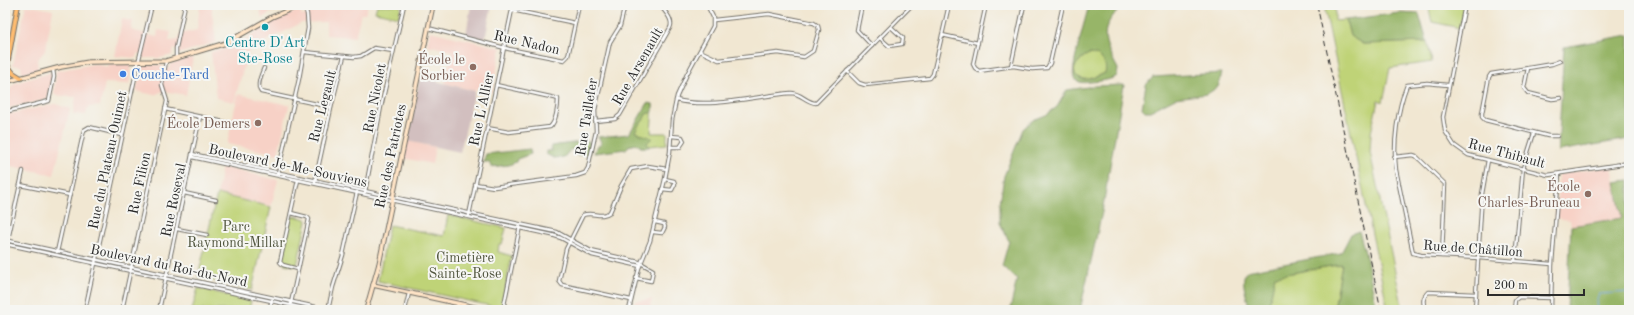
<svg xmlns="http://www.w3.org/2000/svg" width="1634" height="315" font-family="'Old Standard TT',serif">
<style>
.built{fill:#f7d1c6}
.industrial{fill:#d2bfbf}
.green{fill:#bfd377;stroke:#757f51}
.forest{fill:#97b568;stroke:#61704a;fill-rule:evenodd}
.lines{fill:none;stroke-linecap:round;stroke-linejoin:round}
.stream{stroke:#72a6df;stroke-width:1}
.street-casing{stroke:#706d65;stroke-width:4.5}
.secondary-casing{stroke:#706d65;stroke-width:5.5}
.primary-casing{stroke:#706d65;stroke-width:6}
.street{stroke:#fff;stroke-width:2.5}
.secondary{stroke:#ffe4c6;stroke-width:3.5}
.primary{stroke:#febc70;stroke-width:4}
.rail{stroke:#2b2b2b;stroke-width:1;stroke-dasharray:6 3;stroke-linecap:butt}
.culture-dot{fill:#0f9aa8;stroke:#f6f6f2;stroke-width:1.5}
.education-dot{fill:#8d6e63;stroke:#f6f6f2;stroke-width:1.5}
.shop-dot{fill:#3f7fe0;stroke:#f6f6f2;stroke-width:1.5}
.labels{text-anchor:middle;stroke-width:4;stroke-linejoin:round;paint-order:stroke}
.culture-label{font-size:14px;fill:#0d838f;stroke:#f6f6f2}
.street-label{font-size:14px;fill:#2b2b2b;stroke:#f6f6f2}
.education-label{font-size:14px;fill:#785e54;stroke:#f6f6f2;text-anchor:end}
.shop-label{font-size:14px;fill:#366cbe;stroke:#f6f6f2;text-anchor:start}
.park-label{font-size:14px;fill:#50553e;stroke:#f6f6f2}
</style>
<rect width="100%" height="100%" fill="#f6f6f2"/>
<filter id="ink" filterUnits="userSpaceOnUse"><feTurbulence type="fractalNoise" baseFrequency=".025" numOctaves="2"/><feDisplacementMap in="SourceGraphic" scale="8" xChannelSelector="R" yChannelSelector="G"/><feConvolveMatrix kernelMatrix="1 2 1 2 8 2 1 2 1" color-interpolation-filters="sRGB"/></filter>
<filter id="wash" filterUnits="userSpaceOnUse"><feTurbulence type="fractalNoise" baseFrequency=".012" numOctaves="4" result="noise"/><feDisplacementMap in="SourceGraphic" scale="16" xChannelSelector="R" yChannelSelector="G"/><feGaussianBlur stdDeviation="0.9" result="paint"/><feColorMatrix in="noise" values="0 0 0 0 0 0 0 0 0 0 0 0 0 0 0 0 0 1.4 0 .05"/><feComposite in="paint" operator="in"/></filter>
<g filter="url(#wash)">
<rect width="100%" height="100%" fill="#f1e7d2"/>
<!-- built -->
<g class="built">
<path d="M26 5 53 10 45 51 37 60 38 69 22 74 21 66 13 65Z"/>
<path d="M200 5H212V13L216 42 178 54 177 49H174L172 55 160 58H143V55L137 53 136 58 115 56 122 19 133 21 131 30 157 37 158 30 171 32 169 41 179 40 180 34 197 30Z"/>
<path d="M259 5H293L270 13 262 18Z"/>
<path d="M309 5H368L365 14H361L355 37 326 35V22L301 23 249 50V49L234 102 216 98 211 52 233 47 247 39 249 47 248 38 260 28 269 22 297 11 300 10 302 16 310 13 307 6Z"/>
<path d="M430 31 501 48 492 92 476 88 475 91 445 83 452 51 427 45Z"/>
<path d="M193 57 186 95 163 91 154 95 136 91 142 65H161L162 67 169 68 170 64Z"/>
<path d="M94 64 108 67 109 64H132L129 84 105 83 100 106 88 107 86 115 73 114 76 97 54 95 56 71Z"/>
<path d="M53 72V78L48 99 5 109 9 89 15 83Z"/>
<path d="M238 94 289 105 278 154 227 144Z"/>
<path d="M55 104 70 109 54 175 6 165 5 167V115Z"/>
<path d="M407 141 435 147 432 164 403 158Z"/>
<path d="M1612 166 1622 218 1571 226 1570 220 1555 218 1559 174Z"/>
<path d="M222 167 278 180 271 206 217 194Z"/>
<path d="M652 299 650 310H633L635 301Z"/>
</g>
<!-- industrial -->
<g class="industrial">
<path d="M471 5H492L485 39 466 35Z"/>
<path d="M420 77 475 91 460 152 407 141Z"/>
</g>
<!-- green -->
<g class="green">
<path d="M377 5H401L399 17 375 12Z"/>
<path d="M1324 5H1335V21L1346 20 1350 36 1363 44 1427 42 1432 62 1390 68 1383 102 1378 100 1371 133 1370 152 1403 310H1388Z"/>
<path d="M1428 5H1465L1460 28 1432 22Z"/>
<path d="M1089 54C1100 54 1108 62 1105 73 1098 76 1087 82 1080 78 1066 72 1081 57 1089 54Z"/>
<path d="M648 103 653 104 651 133H667V144L641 147 631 138Z"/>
<path d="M217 194 271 207 252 290 198 277Z"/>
<path d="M448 215 506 228 502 244H499L498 252 512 256 502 305 500 308 378 281 389 225 444 236Z"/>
<path d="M294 216 306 219 307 221 297 265 294 266 284 264 282 261 292 217Z"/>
<path d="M1342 264 1334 310H1268L1274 276Z"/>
<path d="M198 288 251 301 249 310H192Z"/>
</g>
<!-- forest -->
<g class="forest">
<path d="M1089 5H1124C1097 28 1103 41 1118 69L1117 76C1108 81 1100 81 1090 82 1085 83 1076 83 1074 77 1070 70 1086 17 1089 5ZM1089 54C1100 54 1108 62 1105 73 1098 76 1087 82 1080 78 1066 72 1081 57 1089 54Z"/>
<path d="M1399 13 1419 14 1427 42 1363 44 1350 36 1346 20Z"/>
<path d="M1629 35V139L1558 151 1564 47Z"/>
<path d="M1222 73 1218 87 1207 94 1175 98 1150 111H1145L1142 108 1146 85 1153 77Z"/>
<path d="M1124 85 1102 212 1080 310H1072L1073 307H1070L1066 310H1010L1017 279 1002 266 1009 241 1000 223V203L1004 176 1023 129 1033 120 1046 115 1057 107 1067 90 1095 86Z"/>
<path d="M648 103 653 104V112L646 114 643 121 640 123 635 132 652 138 647 143 649 147H641L637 144 628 146 627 149 594 153 596 148 602 143 598 137 629 134Z"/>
<path d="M587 141 591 143 589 154 577 155 576 152 571 149 564 157 554 158 546 154V151H551V146Z"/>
<path d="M530 149 531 154 517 159 516 162 509 165 491 167 489 162H483L486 154Z"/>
<path d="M1629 180V310H1567L1571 226 1622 218 1615 182Z"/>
<path d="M1359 231 1366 256 1377 310H1334L1342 264 1275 276 1268 310H1250C1248 299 1239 280 1247 271L1341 253 1351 234Z"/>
</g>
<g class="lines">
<!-- stream -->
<path class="stream" d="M1598 310 1597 300 1599 294 1629 292"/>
</g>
</g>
<g filter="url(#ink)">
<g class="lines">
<defs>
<g id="street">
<path d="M862 5 857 30 872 46"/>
<path d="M986 5 973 64 975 68 979 71 1013 66 1032 69 1047 68 1050 63 1063 5"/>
<path d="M1465 5 1443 117 1445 131 1454 145 1468 155 1548 175 1629 163"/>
<path d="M512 10 575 23"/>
<path d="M428 28 509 49 564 60 568 56 579 5"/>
<path d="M942 35 978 43"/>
<path d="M880 38 889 46 902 44 903 38 891 27"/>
<path d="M700 51 719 60 778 53 804 57 813 51 819 30 818 26 814 23 769 14 714 20"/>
<path d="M304 52 354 57 361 56 374 48 393 51"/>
<path d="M176 58V48L185 5"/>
<path d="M1011 66 1024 5"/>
<path d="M264 68C261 75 256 86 261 92L331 107"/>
<path d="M1528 68 1524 88 1528 93 1552 99 1561 98"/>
<path d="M847 71 859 83 865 85 930 78 933 74 949 5"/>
<path d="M1448 85 1427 83 1407 85C1397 110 1393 144 1396 170L1413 253 1421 255 1479 258 1552 264"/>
<path d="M676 100C710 109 756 96 791 93 801 93 807 103 816 103L912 5"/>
<path d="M165 109 233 124"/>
<path d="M5 112 49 101 54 77 53 69"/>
<path d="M595 121 615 119 620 115 670 28C674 20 665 12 660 5"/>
<path d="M487 128 509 132 550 127C556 122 558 107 558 99L555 98 496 85"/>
<path d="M1557 136H1548L1485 120 1482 117V113L1489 77 1491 74 1552 64 1560 61"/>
<path d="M670 147H680L684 141 682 137 671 136"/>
<path d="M192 154 557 232 591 251 639 262 653 270 651 281 636 278"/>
<path d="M192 157 552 235 561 238 592 255 640 266"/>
<path d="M1394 157 1413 155 1416 156 1445 184 1442 256"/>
<path d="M278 173 299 79 308 28 307 14 305 8 301 5"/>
<path d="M298 180 280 262 283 265 298 269"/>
<path d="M315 182 332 104 344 56"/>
<path d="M475 184 494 187 576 176 585 173 588 168 596 131 595 110 610 42 620 26 625 5"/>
<path d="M20 185 70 195"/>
<path d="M662 189 672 190 675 184 674 181 665 179"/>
<path d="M365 192 381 107 404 5"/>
<path d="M184 193 216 200"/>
<path d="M291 213 307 217 309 219 291 303"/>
<path d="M469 215 513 5"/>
<path d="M177 229 207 235"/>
<path d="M653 232 662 233 665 227 664 224 655 222"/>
<path d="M5 240 330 310"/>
<path d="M5 244 313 310"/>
<path d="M7 244 23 171"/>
<path d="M57 252 84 130 89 127 122 135"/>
<path d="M1515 261 1523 168 1534 133"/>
<path d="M631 300 562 285 559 281 566 249 583 215C592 211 601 219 610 212L621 186 631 169 648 166 667 169"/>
<path d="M85 310 139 59 152 5"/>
<path d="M122 310 167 101 162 85 166 61"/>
<path d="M159 310 200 117"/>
<path d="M269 310 272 300"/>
<path d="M328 310 333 287 343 255 357 192"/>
<path d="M405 310 409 293"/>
<path d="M457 310 458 304"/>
<path d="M503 310 520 226"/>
<path d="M629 310 639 268 650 241 665 179 670 152 672 120 677 96 687 74 713 26V17L707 5"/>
<path d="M1425 310C1423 302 1422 298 1428 292L1476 294"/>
<path d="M1475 310 1482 194 1488 160"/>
<path d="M1514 310 1515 300 1519 297 1551 298"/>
<path d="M1551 310 1552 264 1559 174"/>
</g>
<g id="secondary">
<path d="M5 82 61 67 89 62 166 61 226 43 272 17 301 5"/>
<path d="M373 285 488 310"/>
<path d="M366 310 379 264 433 5"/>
</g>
<g id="primary">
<path d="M7 65 13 73 21 78"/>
<path d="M5 76 18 5"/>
</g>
</defs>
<!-- street casing -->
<use href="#street" class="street-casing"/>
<!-- secondary casing -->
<use href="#secondary" class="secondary-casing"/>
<!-- primary casing -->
<use href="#primary" class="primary-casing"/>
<!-- street -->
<use href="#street" class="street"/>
<!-- secondary -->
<use href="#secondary" class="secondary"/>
<!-- primary -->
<use href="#primary" class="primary"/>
<!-- rail -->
<path class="rail" d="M1317 5 1381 310"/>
</g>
</g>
<!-- markers -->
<circle class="culture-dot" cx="265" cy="27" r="4"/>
<g class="education-dot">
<circle cx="473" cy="67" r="4"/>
<circle cx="258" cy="123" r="4"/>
<circle cx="1588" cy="194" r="4"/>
</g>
<circle class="shop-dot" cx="123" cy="74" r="4"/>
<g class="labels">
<!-- culture labels -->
<g class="culture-label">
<text x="265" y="47">Centre D'Art<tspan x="265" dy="16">Ste-Rose</tspan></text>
</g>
<!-- street labels -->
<g class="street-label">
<text transform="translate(527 42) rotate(13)" y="5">Rue Nadon</text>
<text transform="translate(637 66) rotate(-60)" y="5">Rue Arsenault</text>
<text transform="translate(374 98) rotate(-79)" y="5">Rue Nicolet</text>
<text transform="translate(322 106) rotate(-76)" y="5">Rue Legault</text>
<text transform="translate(481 109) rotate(-78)" y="5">Rue L'Allier</text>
<text transform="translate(586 117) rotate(-81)" y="5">Rue Taillefer</text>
<text transform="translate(1507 153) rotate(15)" y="5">Rue Thibault</text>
<text transform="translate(390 156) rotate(-78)" y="5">Rue des Patriotes</text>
<text transform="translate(107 160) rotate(-78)" y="5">Rue du Plateau-Ouimet</text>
<text transform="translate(288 165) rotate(12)" y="5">Boulevard Je-Me-Souviens</text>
<text transform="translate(139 183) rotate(-78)" y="5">Rue Filion</text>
<text transform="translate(173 200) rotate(-78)" y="5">Rue Roseval</text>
<text transform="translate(1473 248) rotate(4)" y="5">Rue de Châtillon</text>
<text transform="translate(169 265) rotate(12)" y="5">Boulevard du Roi-du-Nord</text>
</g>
<!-- education labels -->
<g class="education-label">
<text x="465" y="64">École le<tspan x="465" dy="16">Sorbier</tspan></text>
<text x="250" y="128">École Demers</text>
<text x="1580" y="191">École<tspan x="1580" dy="16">Charles-Bruneau</tspan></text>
</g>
<!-- shop labels -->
<g class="shop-label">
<text x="131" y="79">Couche-Tard</text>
</g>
<!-- park labels -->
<g class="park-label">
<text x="236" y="231">Parc<tspan x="236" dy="16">Raymond-Millar</tspan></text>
<text x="465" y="262">Cimetière<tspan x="465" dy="16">Sainte-Rose</tspan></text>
</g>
</g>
<!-- margin -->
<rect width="1634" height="315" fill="none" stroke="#f6f6f2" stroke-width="20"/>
<!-- scale -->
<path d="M1488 289v6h96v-6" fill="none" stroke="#2b2b2b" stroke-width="2"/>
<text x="1494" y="289" font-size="12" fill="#2b2b2b" stroke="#f6f6f2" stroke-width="3" paint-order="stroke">200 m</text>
</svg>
